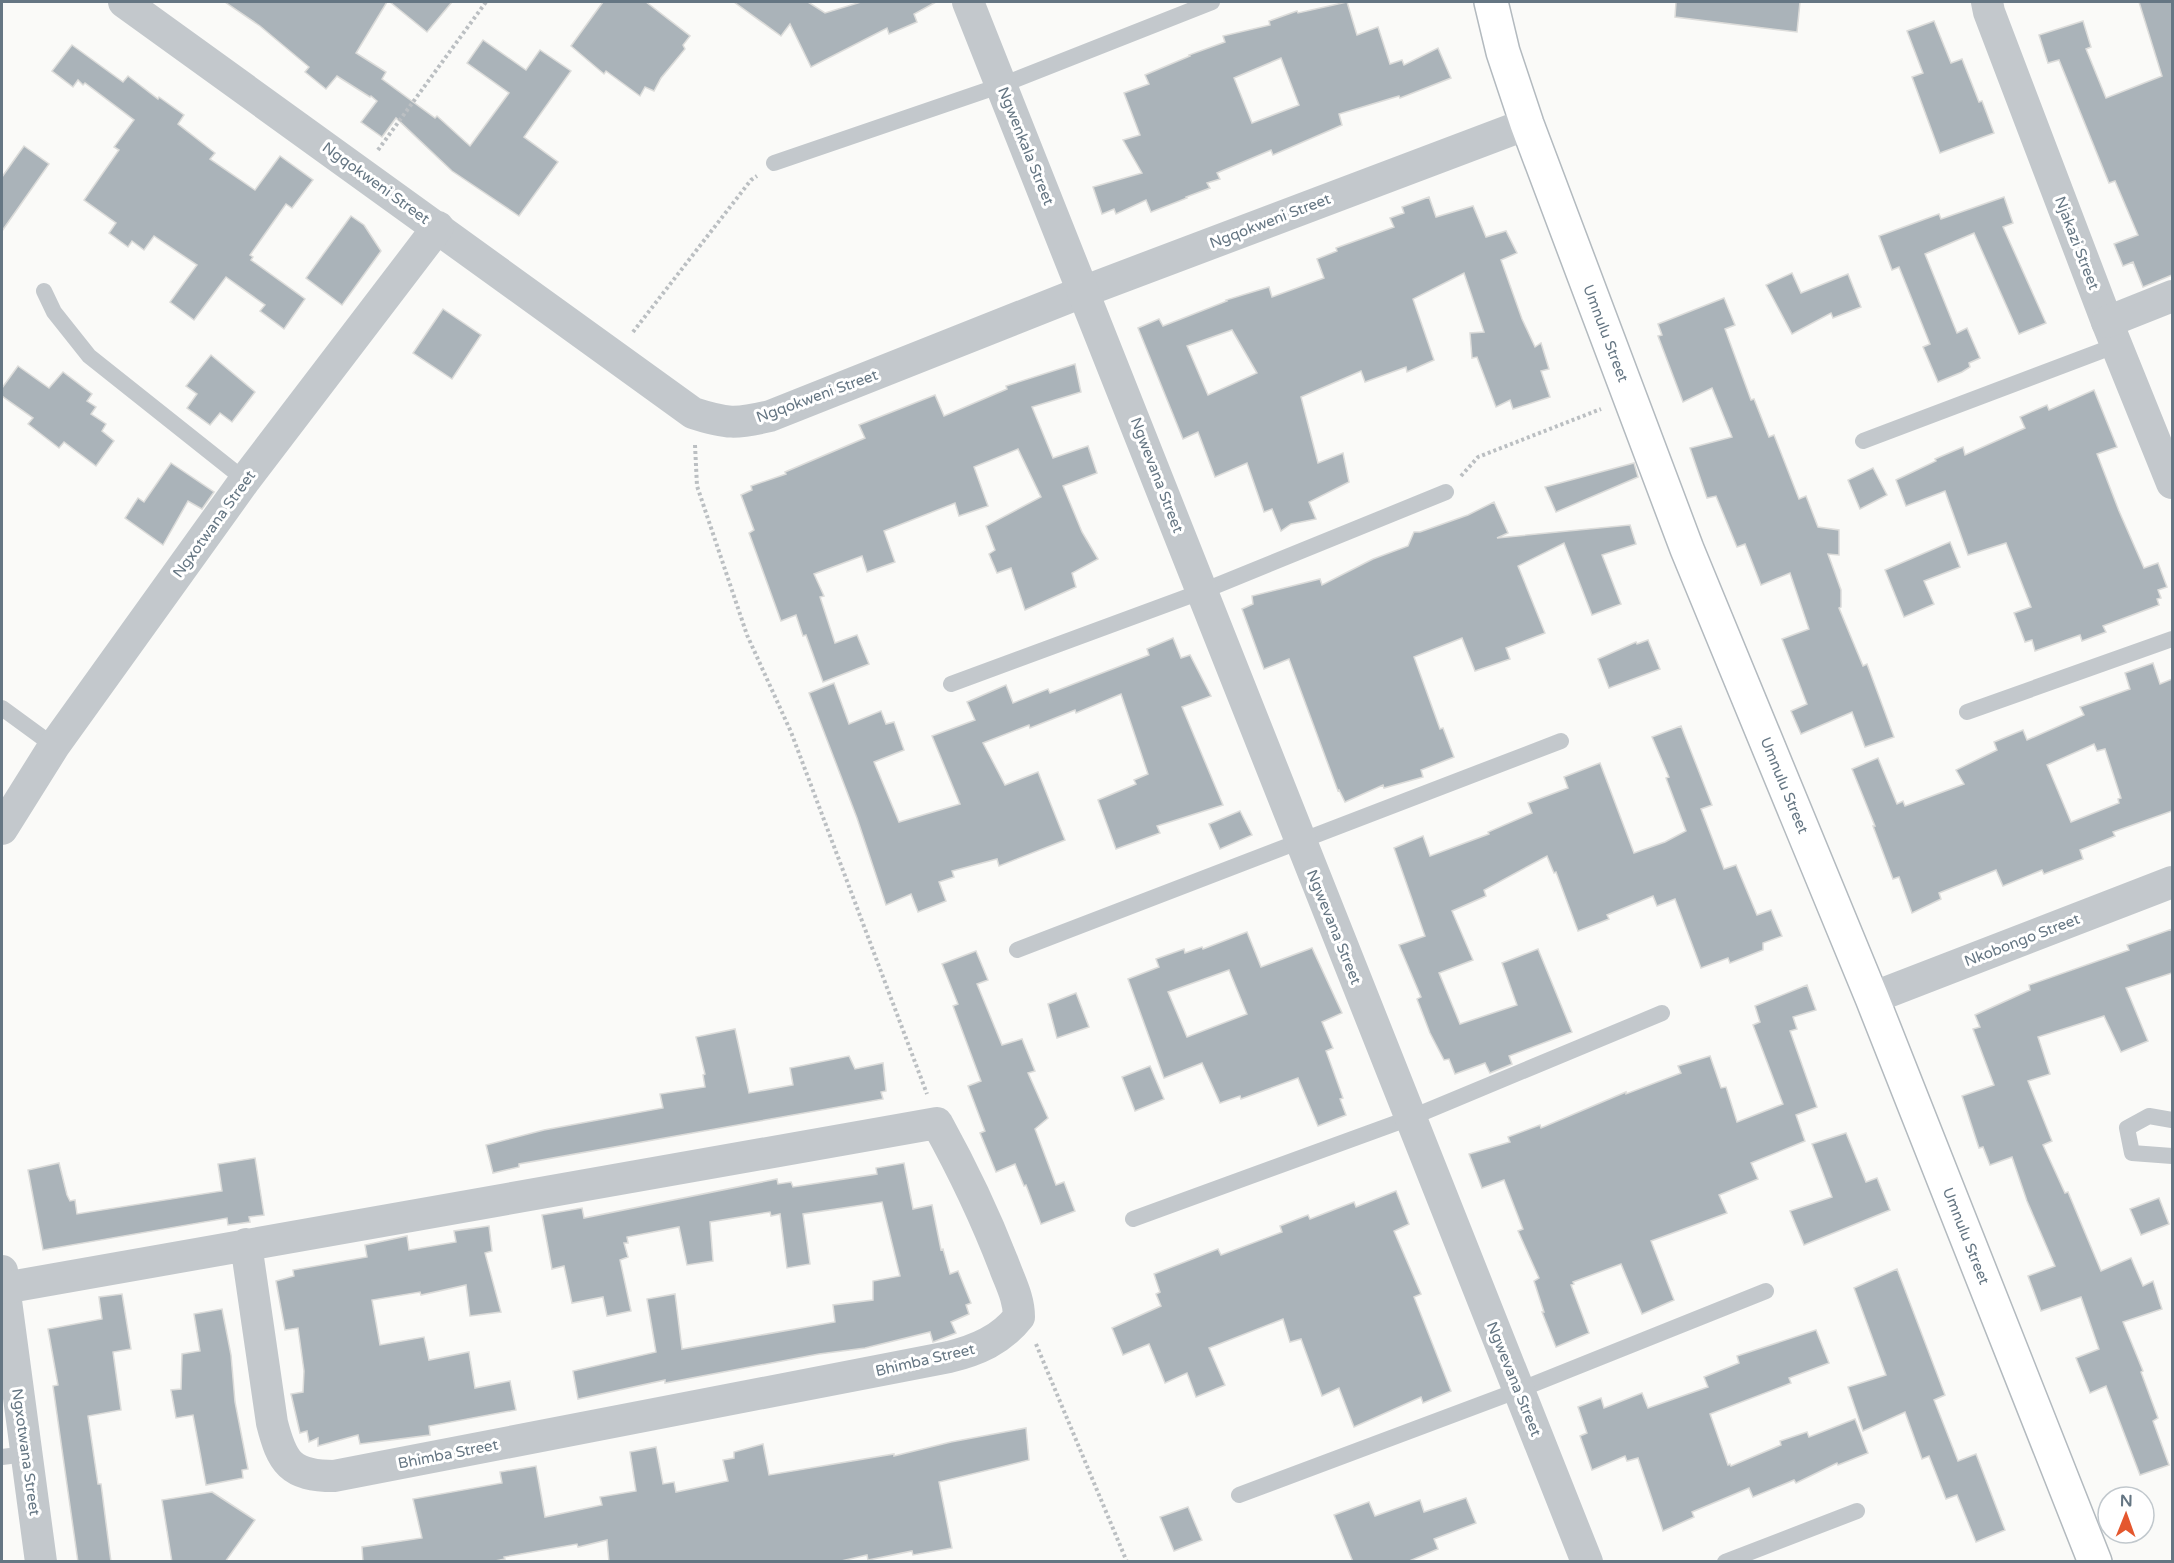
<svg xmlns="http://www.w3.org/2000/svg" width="2174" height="1563" font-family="'Varela Round',sans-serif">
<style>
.building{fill:#aab3b9;stroke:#dcdcda;stroke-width:1.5;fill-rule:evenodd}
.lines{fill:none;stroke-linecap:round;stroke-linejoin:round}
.secondary-casing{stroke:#b3babf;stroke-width:36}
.path{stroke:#bbbfc2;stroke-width:4;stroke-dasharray:3 3;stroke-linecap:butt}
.lane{stroke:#c3c8cc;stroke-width:16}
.street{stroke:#c3c8cc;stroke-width:32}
.secondary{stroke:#fff;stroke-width:33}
.labels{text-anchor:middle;stroke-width:6;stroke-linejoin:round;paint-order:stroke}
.street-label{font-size:15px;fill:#657683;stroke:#fff}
</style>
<rect width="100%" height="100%" fill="#fafaf8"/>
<!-- building -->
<g class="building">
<path d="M225 2H387L356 53 386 72 382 79 435 118 437 116 470 146 509 93 467 63 483 40 526 70 540 50 571 71 524 137 558 162 519 216 452 171 396 118 382 137 361 122 377 101 371 96 370 97 337 76 326 89 305 72 309 67 260 26Z"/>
<path d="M390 2H452L427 32Z"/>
<path d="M603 2H646L690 36 683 45 685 49 661 78 654 91 645 87 640 96 606 71 604 74 571 46Z"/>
<path d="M734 2H808L825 13 861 2H936L914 14 917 22 889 34 887 28 811 67 790 24 781 36Z"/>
<path d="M1347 2 1357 35 1378 27 1390 64 1402 60 1404 65 1438 48 1451 78 1400 98 1399 96 1339 114 1342 125 1273 155 1271 150 1217 173 1220 179 1207 183 1210 188 1186 197 1187 198 1151 212 1146 200 1116 214 1114 209 1102 214 1093 187 1142 173 1123 140 1140 135 1124 93 1149 84 1145 75 1190 56 1189 55 1225 42 1223 36 1270 25 1269 21 1297 11 1298 13ZM1281 58 1299 105 1252 123 1234 78Z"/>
<path d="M1676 2H1800L1797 32 1675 17Z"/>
<path d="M2139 2H2172V275L2143 287 2133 262 2123 266 2114 244 2138 235 2115 181 2109 183 2059 60 2048 63 2039 35 2083 21 2091 47 2086 49 2106 98 2162 76Z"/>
<path d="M1934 21 1951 63 1962 59 1979 102 1982 101 1994 133 1940 153 1912 77 1923 73 1907 31Z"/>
<path d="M72 45 123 82 128 76 158 99 159 97 184 115 178 124 215 153 210 159 255 190 280 156 313 180 292 208 286 204 250 255 253 257 251 260 305 299 284 329 260 311 265 305 226 277 194 320 170 302 197 265 154 236 144 250 132 241 128 247 109 233 116 223 84 200 119 150 114 147 134 120 85 83 83 85 78 80 73 87 52 71Z"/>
<path d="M24 146 49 164 2 231V177Z"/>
<path d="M1429 197 1436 217 1473 206 1486 237 1506 231 1517 253 1501 260 1522 319 1535 347 1541 343 1549 369 1541 371 1550 397 1513 409 1510 400 1496 407 1477 357 1472 358 1470 333 1484 332 1464 273 1413 299 1434 360 1407 372 1406 367 1365 382 1361 371 1301 397 1318 463 1343 453 1349 482 1309 502 1316 519 1291 524 1281 531 1272 509 1264 512 1247 463 1215 477 1198 432 1183 439 1138 328 1159 319 1163 326 1227 301 1226 300 1269 287 1272 297 1324 278 1317 259 1337 251 1336 248 1394 227 1390 218 1404 213 1402 207ZM1232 330 1257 373 1208 395 1187 346Z"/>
<path d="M2004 197 2013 223 2003 227 2046 323 2019 334 1974 233 1925 254 1957 333 1967 328 1980 358 1969 363 1970 367 1962 372 1938 382 1923 347 1930 344 1899 267 1892 270 1879 236 1939 214 1941 219Z"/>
<path d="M351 216 364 225 381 251 342 305 306 278Z"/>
<path d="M1792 273 1801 293 1848 274 1861 307 1833 318 1831 313 1792 334 1766 285Z"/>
<path d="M1724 298 1735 325 1725 329 1751 400 1754 399 1769 437 1774 435 1799 499 1806 496 1818 527 1839 530V555L1828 554 1841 590V607L1839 608 1863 666 1867 664 1894 737 1865 747 1852 712 1801 734 1791 711 1807 704 1782 639 1809 629 1790 573 1761 585 1745 544 1737 547 1716 496 1707 498 1690 448 1732 437 1712 388 1683 402 1658 336 1662 335 1658 324Z"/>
<path d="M443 309 481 335 452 379 413 353Z"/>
<path d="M211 355 255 392 232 422 220 413 210 425 187 408 197 394 186 386Z"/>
<path d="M1075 364 1081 392 1032 407 1053 458 1088 446 1097 473 1063 486 1082 532 1098 559 1072 573 1076 587 1025 610 1011 568 997 573 989 554 995 550 986 526 1041 497 1018 449 974 467 988 506 959 516 955 503 884 531 895 562 867 572 862 556 814 574 824 596 820 597 835 643 857 635 869 664 823 682 806 635 803 636 796 615 781 621 749 533 754 530 741 495 752 490 751 486 786 474 785 472 865 438 859 425 935 395 944 416 1007 389 1006 386Z"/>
<path d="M18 366 49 388 63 372 92 394 87 401 96 407 91 414 106 424 102 431 114 441 96 466 64 442 59 448 28 424 33 418 2 396V388Z"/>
<path d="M2094 390 2117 447 2097 454 2119 511 2144 568 2158 563 2167 587 2158 590 2161 598 2157 599 2159 605 2103 626 2106 632 2082 641 2080 635 2035 651 2032 640 2025 642 2014 613 2031 607 2006 543 1968 555 1945 491 1906 506 1896 480 1936 461 1935 459 1963 447 1965 455 2025 428 2020 417 2047 405 2049 410Z"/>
<path d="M171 463 214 492 202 509 188 501 163 545 125 518 138 498 144 502Z"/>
<path d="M1634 463 1638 477 1556 512 1545 487Z"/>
<path d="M1873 468 1887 495 1860 509 1848 480Z"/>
<path d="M1494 502 1508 533 1497 538 1630 525 1636 544 1602 555 1621 604 1592 615 1564 543 1518 566 1545 633 1506 648 1510 659 1475 671 1462 638 1414 657 1440 729 1443 728 1454 757 1421 770 1423 777 1384 788 1383 785 1345 802 1339 790 1338 791 1289 659 1264 669 1242 609 1253 604 1252 596 1320 579 1322 585 1373 559 1408 546 1414 532H1420L1468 515Z"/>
<path d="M1950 542 1960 567 1924 581 1934 604 1904 617 1885 570Z"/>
<path d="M1173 638 1181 658 1190 655 1211 696 1182 707 1223 805 1157 826 1160 833 1116 849 1098 800 1136 784 1134 780 1148 774 1121 694 1076 713 1075 710 1030 728 1029 725 983 743 1005 785 1038 772 1065 840 999 866 997 859 952 871 954 877 939 882 946 901 918 912 911 894 886 905 857 818 809 693 834 683 849 724 881 711 886 724 894 722 904 750 874 762 899 822 960 804 932 736 975 720 967 702 1006 685 1013 703 1048 689 1050 693 1149 655 1147 649Z"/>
<path d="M1648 640 1660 669 1609 688 1598 659 1636 642 1637 644Z"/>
<path d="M2153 663 2160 684 2172 679V811L2113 832 2115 836 2080 850 2083 859 2044 874 2042 870 2003 886 1996 870 1939 893 1941 899 1912 913 1899 877 1893 879 1873 826H1875L1852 769 1878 758 1897 804 1903 801 1905 806 1964 784 1956 770 1997 750 1994 742 2023 730 2027 740 2084 715 2080 707 2130 689 2125 673ZM2094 744 2097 751 2105 749 2121 798 2118 799 2119 803 2071 822 2047 765Z"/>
<path d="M1681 726 1712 805 1701 809 1724 869 1736 865 1757 915 1771 910 1782 936 1763 943V950L1730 963 1728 958 1701 968 1675 899 1657 906 1653 896 1607 915 1609 919 1578 931 1556 872 1554 873 1547 856 1484 890 1486 896 1452 911 1473 960 1439 973 1460 1024 1517 1005 1502 963 1538 949 1572 1032 1509 1056 1512 1064 1490 1073 1485 1063 1455 1074 1449 1059 1444 1060 1430 1033 1417 999 1421 997 1399 945 1425 936 1394 848 1423 836 1430 856 1489 834 1488 832 1532 813 1528 803 1568 788 1564 777 1600 763 1634 853 1665 842 1686 831 1666 778 1669 777 1652 737Z"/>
<path d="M1240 811 1252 835 1220 849 1209 824Z"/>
<path d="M2172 929V973L2126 988 2148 1041 2121 1052 2104 1016 2038 1037 2050 1074 2028 1081 2052 1141 2043 1145 2065 1193 2068 1192 2101 1271 2131 1258 2143 1286 2153 1281 2162 1309 2123 1322 2143 1371 2141 1372 2158 1418 2153 1421 2169 1465 2140 1475 2106 1386 2090 1393 2076 1358 2099 1349 2081 1297 2041 1311 2028 1276 2055 1266 2027 1201 2012 1157 1990 1165 1983 1147 1979 1148 1962 1096 1994 1085 1973 1029 1980 1027 1975 1015 2030 990 2029 985 2129 950 2127 945Z"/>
<path d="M1247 932 1261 967 1312 948 1342 1013 1322 1022 1333 1048 1326 1051 1343 1098 1340 1099 1346 1115 1318 1126 1298 1078 1241 1099 1240 1096 1220 1103 1202 1063 1164 1078 1128 979 1159 967 1156 959 1184 949 1185 953 1202 947 1203 949ZM1229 970 1247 1014 1187 1037 1168 992Z"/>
<path d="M976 951 988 980 977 984 1002 1045 1022 1039 1035 1071 1028 1073 1048 1118 1035 1129 1056 1185 1064 1182 1075 1211 1041 1224 1026 1185 1024 1186 1015 1164 996 1172 980 1133 985 1131 968 1086 981 1081 953 1006 958 1004 942 964Z"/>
<path d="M1807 985 1816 1010 1793 1017 1797 1029 1790 1031 1817 1107 1796 1115 1805 1141 1751 1163 1758 1179 1719 1195 1727 1213 1651 1241 1674 1300 1642 1314 1621 1264 1573 1282 1574 1284 1571 1285 1589 1333 1556 1347 1542 1312H1544L1534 1281 1539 1278 1518 1231 1523 1229 1504 1180 1482 1188 1469 1154 1510 1142 1508 1137 1540 1125 1541 1128 1626 1092V1094L1681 1073 1678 1066 1710 1056 1721 1088 1726 1087 1737 1122 1783 1104 1753 1025 1760 1022 1755 1006Z"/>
<path d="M1076 993 1089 1027 1057 1038 1048 1004Z"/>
<path d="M735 1029 749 1093 793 1085 790 1068 849 1056 855 1069 883 1063 886 1091 881 1092 883 1099 519 1164V1167L493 1173 486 1145 544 1130 663 1108 660 1094 705 1087 703 1075 705 1074 696 1037Z"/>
<path d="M1150 1066 1164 1099 1135 1111 1122 1077Z"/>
<path d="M1846 1133 1866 1182 1877 1178 1890 1210 1804 1245 1790 1211 1832 1197 1812 1144Z"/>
<path d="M255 1158 264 1215 249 1217 250 1222 228 1225 227 1218 43 1250 28 1170 59 1163 67 1195 70 1201 75 1200 77 1214 222 1191 218 1164Z"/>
<path d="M904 1163 913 1209 932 1205 941 1250 943 1249 950 1274 958 1271 971 1303 966 1305 969 1314 951 1322 956 1333 933 1342 930 1332 865 1348 819 1354 665 1383V1380L578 1399 573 1371 656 1352 647 1299 675 1294 682 1349 835 1322 833 1305 873 1300V1281L900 1276 882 1202 803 1214 810 1264 787 1268 780 1214 771 1216 770 1212 710 1222 713 1261 687 1265 679 1227 627 1237 628 1243H624L628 1257 620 1260 631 1311 607 1316 603 1297 572 1303 564 1266 552 1269 542 1215 582 1208 584 1218 777 1179 778 1184 791 1182 793 1187 877 1174 876 1168Z"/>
<path d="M1396 1191 1409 1224 1394 1231 1421 1294 1414 1297 1451 1391 1423 1403 1421 1397 1354 1427 1339 1388 1322 1396 1301 1339 1290 1342 1283 1319 1209 1348 1225 1385 1196 1397 1187 1373 1165 1383 1149 1344 1123 1355 1112 1328 1161 1306 1156 1294 1160 1292 1154 1274 1218 1249 1221 1255 1282 1232 1280 1226 1308 1215 1310 1219 1354 1202 1356 1207Z"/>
<path d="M2159 1198 2169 1224 2141 1235 2130 1209Z"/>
<path d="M489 1226 492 1251 485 1253 501 1312 470 1316 466 1285 421 1295 420 1292 372 1300 380 1345 424 1337 429 1360 469 1352 475 1388 510 1381 516 1410 429 1426 430 1435 360 1444 358 1435 318 1446V1438L309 1442 307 1431 300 1433 291 1394 303 1392 304 1371 298 1328 285 1330 276 1281 294 1276 293 1270 367 1257 365 1245 407 1236 409 1250 456 1242 454 1231Z"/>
<path d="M1897 1269 1945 1395 1934 1400 1958 1461 1976 1454 2005 1530 1976 1542 1957 1495 1946 1499 1929 1456 1922 1459 1905 1412 1863 1431 1848 1387 1886 1375 1854 1288Z"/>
<path d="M122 1294 131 1349 113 1352 121 1410 88 1416 98 1484H101L111 1562H78L53 1386 58 1385 48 1329 102 1319 99 1297Z"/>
<path d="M222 1309 231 1355 235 1402 248 1469 242 1470 243 1478 206 1485 193 1415 176 1418 171 1390 181 1389 182 1354 200 1351 194 1314Z"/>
<path d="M1816 1330 1829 1363 1789 1378 1791 1383 1710 1414 1728 1465 1730 1464 1731 1466 1781 1445 1780 1441 1807 1432 1809 1437 1855 1419 1868 1453 1838 1465 1837 1463 1796 1483 1794 1480 1753 1497 1749 1488 1692 1512 1694 1517 1663 1531 1638 1458 1627 1461 1625 1456 1592 1470 1580 1436 1587 1433 1578 1407 1601 1398 1604 1408 1642 1393 1648 1408 1708 1387 1704 1377 1739 1363 1737 1356Z"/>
<path d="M1026 1428 1029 1460 939 1482 952 1548 913 1555 912 1551 868 1560 867 1555 837 1562H609L607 1540 578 1547 577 1544 504 1557 505 1559 490 1562H363L362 1547 422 1538 413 1499 502 1483 500 1472 536 1466 545 1517 602 1505 600 1497 636 1491 630 1452 656 1447 663 1484 674 1482 676 1492 728 1481 723 1460 734 1458V1452L763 1444 769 1475 894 1454V1456L951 1442Z"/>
<path d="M212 1492 255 1520 225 1562H172L162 1500Z"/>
<path d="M1466 1498 1476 1523 1434 1539 1438 1549 1407 1562H1353L1334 1515 1369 1502 1375 1516 1420 1500 1424 1512Z"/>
<path d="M1188 1507 1202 1540 1174 1551 1160 1517Z"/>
</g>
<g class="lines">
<defs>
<g id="secondary">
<path id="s1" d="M1491 2 1503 52 1527 124 1687 549 1872 998 2095 1562"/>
</g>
</defs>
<!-- secondary casing -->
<use href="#secondary" class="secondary-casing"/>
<!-- path -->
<g class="path">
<path d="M378 150 486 2"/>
<path d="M633 332 751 180 757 176"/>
<path d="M695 445 697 486 747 635 791 732 927 1094"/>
<path d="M1461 476 1478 457 1601 409"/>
<path d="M1036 1344 1127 1562"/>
</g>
<!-- lane -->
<g class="lane">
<path d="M774 163 1002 85 1212 2"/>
<path d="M44 291 54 312 89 356 245 480"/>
<path d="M1863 441 2117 345"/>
<path d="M951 684 1203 591 1446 492"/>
<path d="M2 708 54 746"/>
<path d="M1967 712 2172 639"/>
<path d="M1017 950 1561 741"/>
<path d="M2172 1120 2149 1116 2127 1128 2132 1153 2172 1156"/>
<path d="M1133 1219 1410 1118 1662 1013"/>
<path d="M2 1457 26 1454"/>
<path d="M1239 1495 1519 1390 1766 1291"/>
<path d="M1725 1562 1857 1511"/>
</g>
<!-- street -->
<g class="street">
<path d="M124 2 693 413C727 424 736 424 770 416L1085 291 1527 124"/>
<path d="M968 2 1587 1562"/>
<path d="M1987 2 1989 12 2107 322 2172 483"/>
<path d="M2107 322 2172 296"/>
<path d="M2 829 54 746 245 480 438 227"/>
<path d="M1872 998 2172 882"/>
<path d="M2 1271 41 1562"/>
<path d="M4 1288 937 1123C963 1170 986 1218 1005 1268 1011 1284 1019 1299 1019 1317 1001 1340 977 1350 949 1357L334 1476C290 1476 282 1462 272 1423L246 1244"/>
</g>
<!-- secondary -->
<use href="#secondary" class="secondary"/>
</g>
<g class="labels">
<!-- street labels -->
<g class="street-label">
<text transform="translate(1026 146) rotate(68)" y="5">Ngwenkala Street</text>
<text transform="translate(376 183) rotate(36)" y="5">Ngqokweni Street</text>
<text transform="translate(1270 221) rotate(-21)" y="5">Ngqokweni Street</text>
<text transform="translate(2077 243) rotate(69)" y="5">Njakazi Street</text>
<text dy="5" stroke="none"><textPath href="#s1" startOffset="351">Umnulu Street</textPath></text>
<text transform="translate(817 396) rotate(-20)" y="5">Ngqokweni Street</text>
<text transform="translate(1157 475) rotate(69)" y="5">Ngwevana Street</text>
<text transform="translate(214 524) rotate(-54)" y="5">Ngxotwana Street</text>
<text dy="5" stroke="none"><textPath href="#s1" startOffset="837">Umnulu Street</textPath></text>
<text transform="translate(1334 927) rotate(68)" y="5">Ngwevana Street</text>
<text transform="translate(2022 940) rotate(-21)" y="5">Nkobongo Street</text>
<text dy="5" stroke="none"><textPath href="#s1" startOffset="1323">Umnulu Street</textPath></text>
<text transform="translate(925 1360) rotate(-13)" y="5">Bhimba Street</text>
<text transform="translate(1514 1379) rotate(68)" y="5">Ngwevana Street</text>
<text transform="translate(26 1452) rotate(82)" y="5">Ngxotwana Street</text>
<text transform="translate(448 1454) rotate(-11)" y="5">Bhimba Street</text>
</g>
</g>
<!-- border -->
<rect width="2174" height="1563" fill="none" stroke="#657683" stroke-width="6"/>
<!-- north arrow -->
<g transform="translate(2126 1515) rotate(1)"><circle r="28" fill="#ffffff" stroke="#c1c8cd" stroke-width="1.5"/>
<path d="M0-4.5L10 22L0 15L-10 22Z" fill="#e4572e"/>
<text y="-9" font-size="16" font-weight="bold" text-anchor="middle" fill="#657683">N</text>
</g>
</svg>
